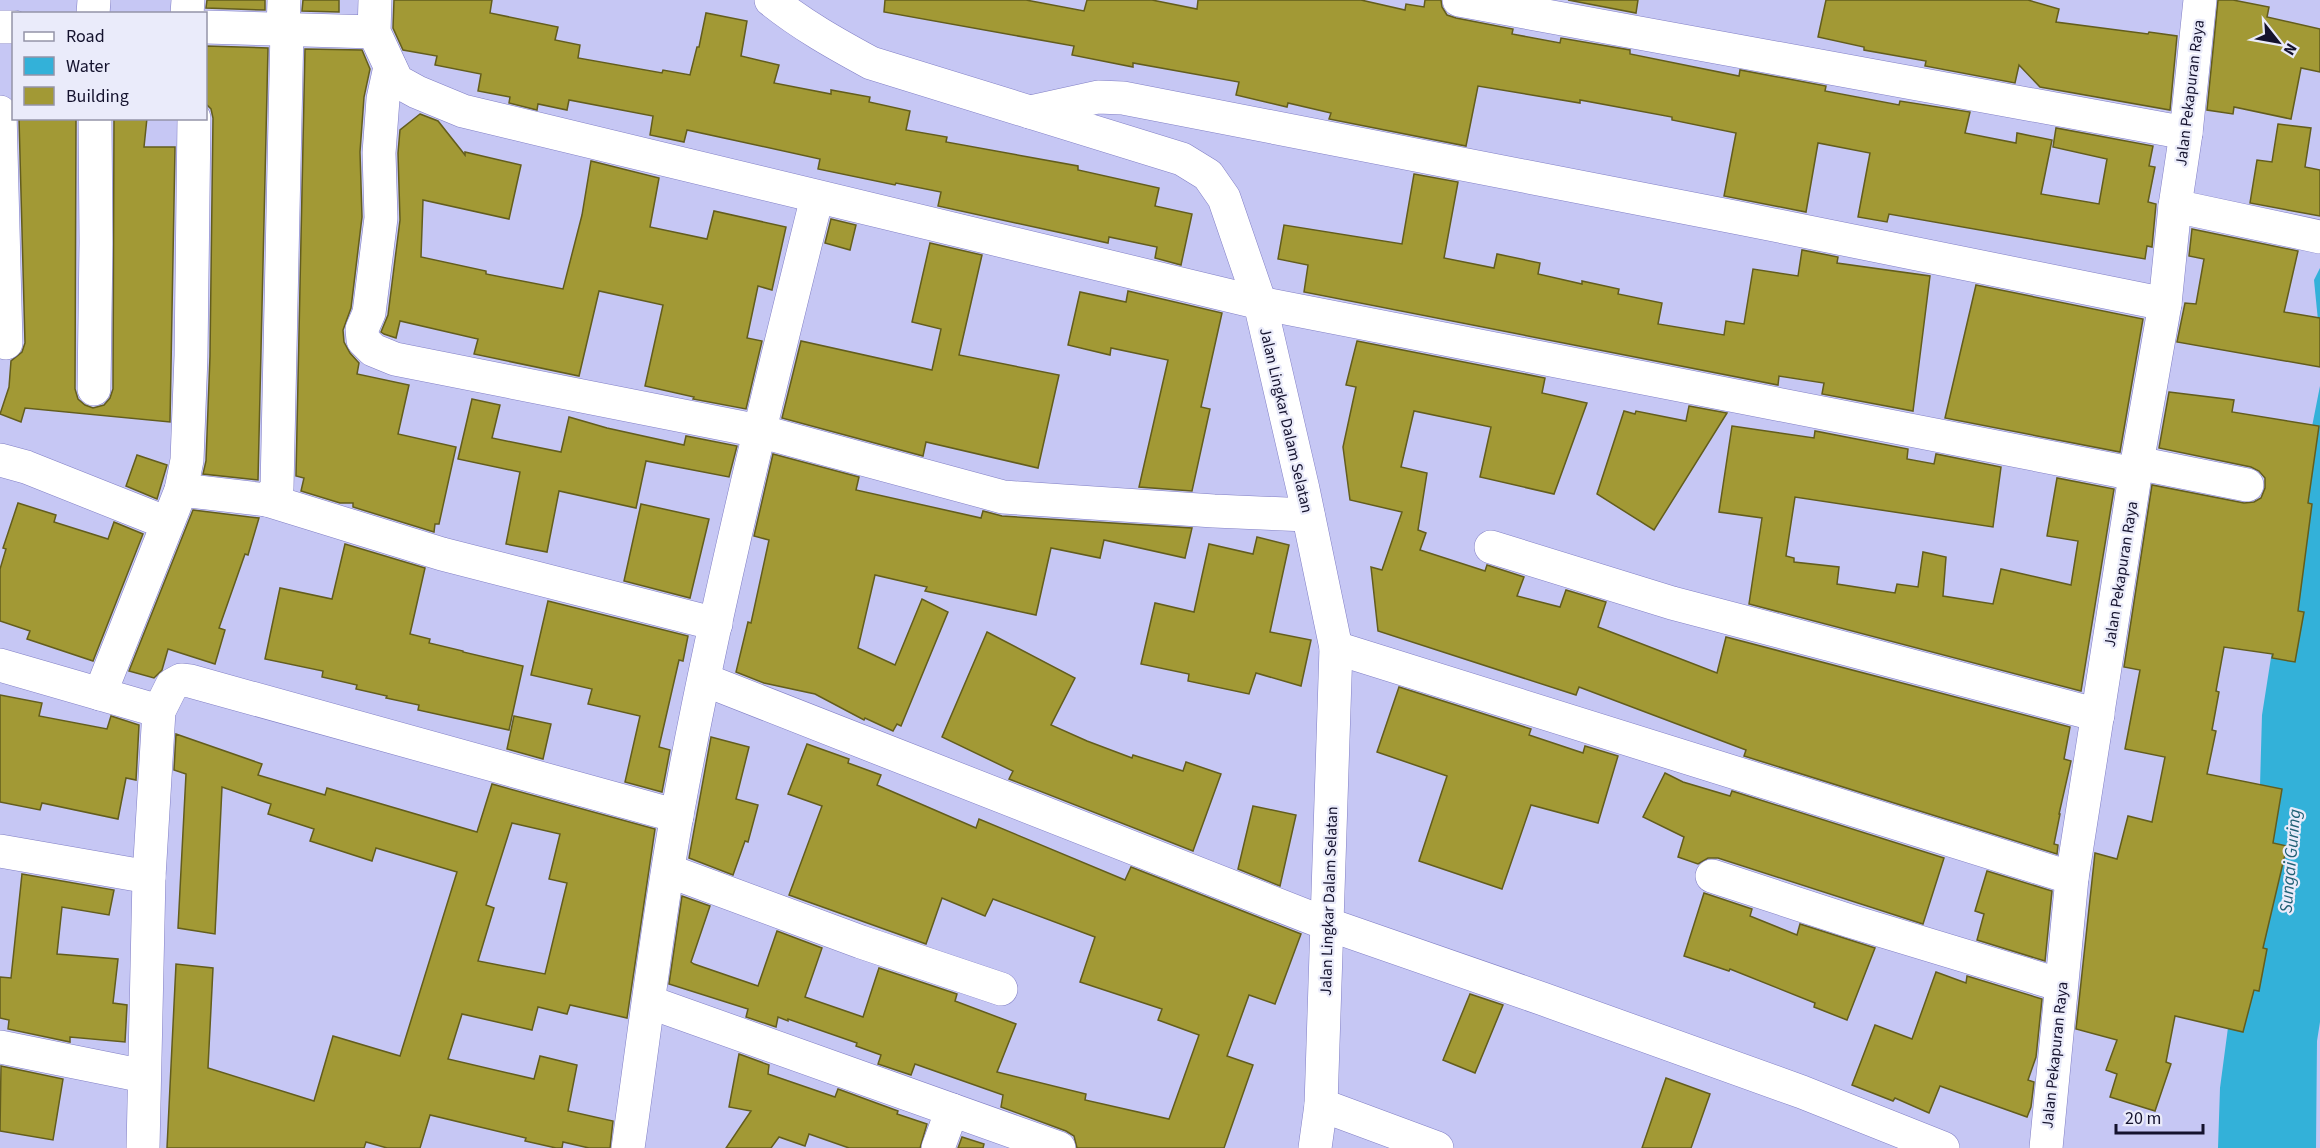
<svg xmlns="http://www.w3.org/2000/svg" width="2320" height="1148" font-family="'Source Sans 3',sans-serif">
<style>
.water{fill:#33b1d9}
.building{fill:#a29935;stroke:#635d1d;stroke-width:1.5;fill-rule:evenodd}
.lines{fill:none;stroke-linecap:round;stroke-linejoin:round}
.minor-casing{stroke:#817fc5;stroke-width:34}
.tertiary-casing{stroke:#817fc5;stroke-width:34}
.primary-casing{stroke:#817fc5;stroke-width:34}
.minor{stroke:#fff;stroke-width:33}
.tertiary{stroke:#fff;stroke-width:33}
.primary{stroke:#fff;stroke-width:33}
.labels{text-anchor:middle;stroke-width:4.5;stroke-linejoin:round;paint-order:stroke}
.street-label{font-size:16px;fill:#14122d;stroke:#eaebfa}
.water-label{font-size:18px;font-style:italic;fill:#206075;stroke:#eaebfa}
</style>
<rect width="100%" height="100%" fill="#c6c7f4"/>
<!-- water -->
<g class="water">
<path d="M2320 268V341L2314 280Z"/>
<path d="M2320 386V1022L2317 1041 2316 1148H2218L2220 1088 2260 786 2262 715 2289 543Z"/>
</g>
<!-- building -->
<g class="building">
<path d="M207 0H265V10L206 8Z"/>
<path d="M303 0H339V12L302 11Z"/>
<path d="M394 0H492L490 13 558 27 555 40 580 45 578 58 662 73 663 70 690 75 697 47H699L706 13 747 21 741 56 779 65 774 83 831 94V90L870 97 869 102 910 111 906 130 947 137 946 142 1078 166V170L1159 188 1155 206 1192 214 1181 265 1155 258 1157 247 1109 237 1108 243 938 206 941 192 896 183 895 185 818 169 820 159 687 130 684 142 650 135 653 116 569 100 567 110 538 104 537 110 509 103 510 97 478 91 481 74 435 65 437 56 403 50 393 28Z"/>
<path d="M885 0H1026L1084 11 1087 0H1152L1197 9 1198 0H1361L1405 10 1406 4 1424 7 1425 0H1441L1442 7 1447 15 1456 18 1513 29 1512 34 1560 43 1561 38 1630 50V54L1739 76 1740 70 1826 86 1825 91 1899 105 1900 101 1970 112 1965 133 2016 143 2017 133 2052 140 2041 194 2099 204 2107 159 2053 147 2056 128 2153 146 2149 166 2155 167 2148 202 2156 204 2152 247 2147 246 2145 259 1889 214 1887 222 1858 217 1870 153 1818 143 1806 212 1724 196 1736 133 1672 120V117L1580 100V103L1478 86 1466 146 1329 119 1331 113 1288 103 1287 107 1236 95 1239 82 1133 63V67L1072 55 1074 46 884 12Z"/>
<path d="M1568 0H1638L1636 13Z"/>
<path d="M1826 0H2028L2059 9 2056 22 2148 34 2149 32 2177 36 2170 110 2040 87 2019 65 2015 83 1925 66 1926 61 1864 50V47L1818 37Z"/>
<path d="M2218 0H2233L2269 7 2267 17 2320 29V72L2301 68 2291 119 2234 107 2233 114 2207 110Z"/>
<path d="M206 46 268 48 258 480 203 474 206 461 210 356 213 118 211 109 206 104Z"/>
<path d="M305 49 362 50 370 69 364 97 360 152 362 217 351 308 343 330 344 342 350 353 359 363 357 374 409 385 398 434 456 447 439 524H435L434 532 353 507V503H340L301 491 304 478 296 476Z"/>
<path d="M420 114 438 121 465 155V152L521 165 509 219 423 200 421 257 486 271V274L563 289 582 215 591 161 659 178 650 227 707 239 714 211 786 227 772 290 758 286 747 338 762 341 746 409 693 399 694 397 645 386 663 305 599 291 579 376 474 354 478 339 400 321 396 338 384 334 381 332 388 315 400 220 398 153 400 130Z"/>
<path d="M19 118H76L75 389 78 399 85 405 93 408 104 405 110 398 113 389 114 118H147L144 147H175L170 422 25 408 21 422 0 414 9 387 11 361 22 352 25 343Z"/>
<path d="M2278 124 2311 128 2305 167 2320 170V216L2250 203 2257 160 2272 162Z"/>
<path d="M1414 174 1458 182 1444 258 1494 268 1497 254 1540 263 1538 274 1582 284V281L1619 289 1618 294 1662 303 1658 324 1724 335 1726 321 1744 324 1753 269 1798 276 1802 250 1838 257 1837 263 1930 276 1913 411 1822 394 1824 383 1779 376 1778 385 1304 292 1308 265 1278 259 1284 225 1402 244Z"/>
<path d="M831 219 856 225 850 250 825 243Z"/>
<path d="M2192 229 2298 251 2284 312 2320 318V367L2177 342 2185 303 2196 304 2204 259 2189 256Z"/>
<path d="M930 243 982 255 959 355 1059 375 1038 468 926 442 923 456 782 418 801 341 932 370 941 329 912 322Z"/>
<path d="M1976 285 2143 319 2120 452 1945 418Z"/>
<path d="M1128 291 1222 313 1201 407 1210 409 1192 491 1139 487 1168 360 1111 348 1110 355 1068 345 1080 292 1126 302Z"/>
<path d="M1357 341 1545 378 1542 393 1587 403 1554 494 1480 477 1491 427 1414 411 1401 467 1427 473 1418 530 1426 533 1420 550 1485 571 1487 565 1524 577 1517 596 1560 607 1566 590 1606 602 1598 627 1717 673 1726 637 2070 727 2064 759 2071 761 2059 814H2060L2054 844 2058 845 2057 854 1744 756 1746 750 1579 687 1576 695 1378 631 1371 567 1382 570 1402 512 1350 500 1343 447 1356 387 1346 385Z"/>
<path d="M2169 392 2234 400 2232 412 2319 426 2308 503 2312 504 2298 611 2304 612 2295 662 2272 658 2273 654 2224 647 2216 691 2219 692 2212 730 2216 731 2207 774 2282 789 2273 843 2287 846 2263 948 2267 949 2259 991 2254 990 2243 1032 2175 1016 2166 1062 2171 1064 2155 1111 2110 1097 2117 1074 2106 1070 2117 1040 2076 1029 2095 853 2117 859 2128 816 2152 822 2165 757 2125 749 2140 670 2124 667 2152 485 2244 503 2254 502 2261 498 2265 488V478L2259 471 2251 467 2159 448Z"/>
<path d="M472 399 500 405 492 438 561 452 569 417 607 428 684 445 686 436 737 446 729 477 646 461 636 508 559 491 547 552 506 544 520 472 458 459Z"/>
<path d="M1689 406 1727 413 1654 530 1597 494 1624 411 1635 414 1636 411 1686 421Z"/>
<path d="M1732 426 1814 438 1815 431 1908 449 1907 459 1934 464 1936 454 2001 467 1993 527 1795 497 1786 556 1794 558V562L1839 567 1837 584 1895 593 1897 584 1918 587 1923 552 1946 557 1943 596 1993 604 2001 569 2071 585 2078 541 2047 536 2057 478 2114 489 2081 691 1749 604 1762 518 1719 512Z"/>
<path d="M773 454 859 477 856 490 981 518 983 511 1002 516 1192 528 1185 558 1104 540 1100 558 1051 548 1036 615 925 591 927 587 875 575 858 648 895 665 922 599 948 612 901 726 897 724 893 731 865 718 864 720 815 694 764 683 736 672 748 622 751 623 769 540 754 536Z"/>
<path d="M137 455 167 465 157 499 126 486Z"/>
<path d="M18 503 56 515 54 522 108 539 114 522 143 534 93 661 27 639 30 631 0 621V569L6 549 3 548Z"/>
<path d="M641 504 709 519 690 598 624 581Z"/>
<path d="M193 510 259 518 248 555 245 554 219 628 225 630 215 664 168 649 162 670 154 678 129 671Z"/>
<path d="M1257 537 1289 545 1270 632 1311 640 1301 686 1256 673 1249 694 1188 681 1189 674 1141 664 1155 603 1194 612 1209 544 1253 554Z"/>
<path d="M345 544 425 568 410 634 430 639 429 643 463 651V652L523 666 509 730 418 710 419 705 386 698 387 696 356 689 357 685 322 677 323 671 265 659 280 588 332 599Z"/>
<path d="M548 601 688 636 683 661 679 660 659 747 670 750 662 792 625 782 640 716 588 704 592 689 531 675Z"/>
<path d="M987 632 1075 678 1051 725 1087 741 1132 758 1133 755 1183 771 1186 762 1221 774 1193 851 1009 779 1013 771 942 737Z"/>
<path d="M1399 687 1531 729 1529 735 1583 753 1585 746 1618 756 1598 823 1531 805 1502 889 1419 861 1447 776 1377 752Z"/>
<path d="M0 695 42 703 39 716 107 729 111 716 139 725 136 780 126 778 118 819 42 803 40 810 0 802Z"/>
<path d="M514 716 551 724 543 759 507 749Z"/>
<path d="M176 734 262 764 258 775 325 795 327 788 477 832 492 784 655 829 627 1018 570 1005 567 1014 538 1007 532 1030 462 1014 448 1059 534 1079 540 1056 577 1065 568 1111 613 1121 610 1148H589L563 1142 562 1148H556L525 1141 526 1138 430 1115 420 1148H387L366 1142 364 1148H167L176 964 213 968 208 1068 314 1101 333 1036 400 1056 457 872 376 848 372 861 310 841 314 829 268 814 271 804 222 787 215 934 178 928 186 774 174 770ZM512 823 560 834 549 879 567 883 545 974 478 961 494 908 486 905Z"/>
<path d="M711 737 749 747 736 799 758 805 748 842 745 841 733 875 689 858Z"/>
<path d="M807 744 849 759 848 763 881 775 877 785 976 828 979 819 1125 880 1131 867 1301 934 1275 1004 1249 995 1227 1056 1253 1065 1224 1148H1077L1074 1136 1066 1131 1001 1107 1003 1095 915 1064 911 1075 878 1064 881 1055 856 1046 857 1043 788 1019V1021L778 1017 776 1027 746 1017 748 1009 669 984 682 896 710 906 691 962 694 964 758 986 777 931 822 948 805 997 863 1017 879 968 957 994 955 1001 1016 1024 997 1072 1086 1094 1085 1100 1169 1119 1199 1035 1158 1020 1162 1009 1080 982 1095 937 993 899 985 916 942 898 926 944 789 895 822 806 788 794Z"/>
<path d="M1665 773 1683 782 1730 796 1732 791 1944 858 1923 924 1718 858H1708L1698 864 1678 857 1684 837 1643 817Z"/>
<path d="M1253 806 1296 815 1280 886 1238 869Z"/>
<path d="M1987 871 2052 891 2045 961 1977 940 1984 914 1975 911Z"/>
<path d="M22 874 114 890 109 915 62 907 57 954 118 959 113 1003 127 1005 125 1042 70 1037V1042L8 1029 9 1020 0 1018V977L11 978Z"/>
<path d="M1704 893 1752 909 1750 916 1797 935 1800 924 1875 948 1847 1020 1814 1007 1815 1003 1730 969 1729 971 1684 956Z"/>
<path d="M1936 972 1966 983 1967 976 2042 999 2036 1057 2028 1080 2034 1082 2031 1107 2027 1117 1940 1086 1929 1113 1895 1098 1893 1101 1852 1085 1875 1025 1912 1039Z"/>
<path d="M1470 994 1503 1005 1475 1073 1443 1060Z"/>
<path d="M739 1054 769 1065 768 1074 835 1097 838 1089 898 1111 897 1114 927 1124 920 1148H849L809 1134 805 1146 779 1137 771 1148H726L751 1111 729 1107Z"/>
<path d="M1 1066 63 1079 53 1140 0 1131Z"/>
<path d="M1666 1078 1710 1094 1691 1148H1642Z"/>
<path d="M962 1137 984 1144 983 1148H958Z"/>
</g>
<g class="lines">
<defs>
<g id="minor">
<path d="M375 0 374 32 397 81 417 92 463 111 1260 303 2135 474"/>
<path d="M1459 0 2186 133"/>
<path d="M93 14 94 0"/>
<path d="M187 14 188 0"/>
<path d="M0 27H14"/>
<path d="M206 27 374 32"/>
<path d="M283 30 284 0"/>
<path d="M390 67 383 99 379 153 381 218 369 313 362 329 363 340 373 350 395 359 759 431 1003 497 1214 511 1308 515"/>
<path d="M0 112 6 343"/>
<path d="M1030 112 1098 97 1123 98 1739 218 2165 304"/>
<path d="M2175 206 2320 237"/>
<path d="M94 389 96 243 95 118"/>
<path d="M0 460 26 467 167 523"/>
<path d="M2137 463 2247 485"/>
<path d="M181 490 267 500 277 488 287 29"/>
<path d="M267 500 442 554 716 624"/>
<path d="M1491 547 1672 603 2098 715"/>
<path d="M1336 648 2072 878"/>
<path d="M0 665 159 711"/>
<path d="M705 680 1327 924 1543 999 1802 1092 1943 1148"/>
<path d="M100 694 181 490 187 460 191 356 194 118"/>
<path d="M0 851 149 877"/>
<path d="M669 871 861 942 1001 989"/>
<path d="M1712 876 1850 921 2061 985"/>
<path d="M649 1002 1059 1148"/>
<path d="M0 1047 144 1076"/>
<path d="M1321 1105 1437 1148"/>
<path d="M143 1148 149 877 159 711 172 685 181 680 190 681 677 816"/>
<path d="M628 1148C644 1037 657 925 677 815 715 607 766 402 817 197"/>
<path d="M938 1148 952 1110"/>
</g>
<path id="tertiary" d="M2046 1148 2072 878 2137 463 2165 304 2175 206 2186 133 2200 0"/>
<path id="primary" d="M771 0C802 25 836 44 871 63L1182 159 1208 175 1224 198 1260 303 1303 489 1336 648 1321 1105 1315 1148"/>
</defs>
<!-- minor casing -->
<use href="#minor" class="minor-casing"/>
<!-- tertiary casing -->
<use href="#tertiary" class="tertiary-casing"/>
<!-- primary casing -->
<use href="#primary" class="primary-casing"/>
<!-- minor -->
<use href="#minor" class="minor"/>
<!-- tertiary -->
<use href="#tertiary" class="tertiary"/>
<!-- primary -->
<use href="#primary" class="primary"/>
</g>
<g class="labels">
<!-- street labels -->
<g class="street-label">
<text transform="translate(2189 93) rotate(-83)" y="6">Jalan Pekapuran Raya</text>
<text transform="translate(1287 420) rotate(77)" y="6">Jalan Lingkar Dalam Selatan</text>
<text transform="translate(2120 574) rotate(-81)" y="6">Jalan Pekapuran Raya</text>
<text transform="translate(1328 901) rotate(-88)" y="6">Jalan Lingkar Dalam Selatan</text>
<text transform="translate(2054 1055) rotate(-84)" y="6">Jalan Pekapuran Raya</text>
</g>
<!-- water labels -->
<g class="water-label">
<text transform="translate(2290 861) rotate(-85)" y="6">Sungai Guring</text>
</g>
</g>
<!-- legend -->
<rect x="12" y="12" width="195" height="108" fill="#eaebfa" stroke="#9494a8" stroke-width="1.5"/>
<rect x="24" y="32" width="30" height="9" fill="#ffffff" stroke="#9494a8" stroke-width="1.5"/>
<text x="66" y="42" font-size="18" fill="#14122d">Road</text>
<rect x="24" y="57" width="30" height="18" fill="#33b1d9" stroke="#9494a8" stroke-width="1.5"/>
<text x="66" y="72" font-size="18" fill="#14122d">Water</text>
<rect x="24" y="87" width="30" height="18" fill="#a29935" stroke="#9494a8" stroke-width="1.5"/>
<text x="66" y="102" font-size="18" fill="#14122d">Building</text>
<!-- north arrow -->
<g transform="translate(2278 42) rotate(121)" stroke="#eaebfa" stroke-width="4.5" paint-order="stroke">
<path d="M0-4.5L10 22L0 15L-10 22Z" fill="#14122d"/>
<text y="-9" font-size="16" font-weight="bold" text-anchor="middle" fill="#14122d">N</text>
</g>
<!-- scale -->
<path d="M2116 1124v9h87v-9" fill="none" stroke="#14122d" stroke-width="3"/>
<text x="2125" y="1124" font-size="18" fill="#14122d" stroke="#eaebfa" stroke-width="4.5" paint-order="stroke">20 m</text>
</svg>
